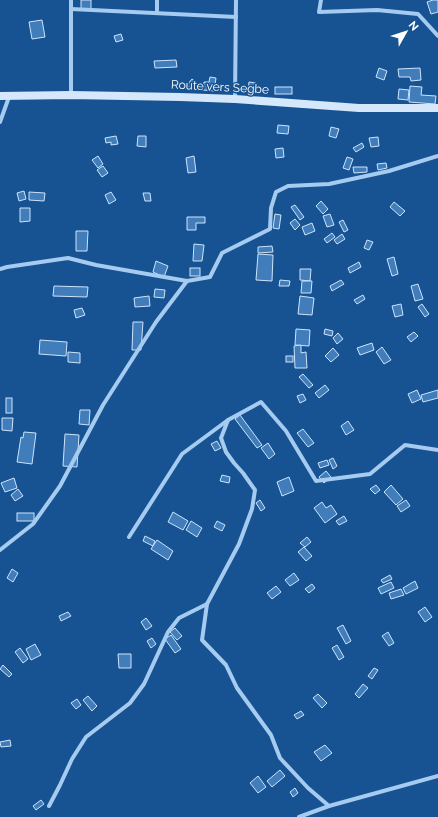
<svg xmlns="http://www.w3.org/2000/svg" width="438" height="817" font-family="Raleway,sans-serif">
<style>
.building{fill:#407dba;stroke:#cde4fb}
.lines{fill:none;stroke-linecap:round;stroke-linejoin:round}
.minor{stroke:#a6cbf0;stroke-width:4}
.secondary{stroke:#d4e7fb;stroke-width:8}
.labels{text-anchor:middle;stroke-width:3;stroke-linejoin:round;paint-order:stroke}
.street-label{font-size:12px;fill:#fff;stroke:#175392}
</style>
<rect width="100%" height="100%" fill="#175392"/>
<!-- building -->
<g class="building">
<rect x="81" y="0" width="10" height="9"/>
<path d="M433 0H438V12L431 14 427 2Z"/>
<path d="M42 20 45 37 32 39 29 22Z"/>
<path d="M121 34 123 40 116 42 114 36Z"/>
<path d="M176 60 177 67 155 68 154 61Z"/>
<path d="M379 68 387 71 384 80 376 77Z"/>
<path d="M420 68 421 80 411 81 410 77H399L398 69Z"/>
<path d="M210 77 216 78 214 91 203 90 204 82H209Z"/>
<path d="M192 79 198 84 193 90 187 85Z"/>
<path d="M249 82 256 83 255 92 248 91Z"/>
<path d="M410 86 422 87 421 95 436 96 435 104 409 102Z"/>
<rect x="275" y="87" width="17" height="7"/>
<path d="M399 89 409 90 408 100 398 99Z"/>
<path d="M278 125 289 126 288 134 277 133Z"/>
<path d="M331 127 339 129 336 138 329 136Z"/>
<path d="M116 136 118 144 111 145V142L106 143 105 138Z"/>
<path d="M138 136H146V147L137 146Z"/>
<path d="M378 137 379 146 371 147 369 138Z"/>
<path d="M362 143 364 147 356 152 353 148Z"/>
<path d="M283 148 284 157 276 158 275 149Z"/>
<path d="M98 156 103 164 98 168 92 160Z"/>
<path d="M194 156 196 172 188 173 186 158Z"/>
<path d="M347 157 353 159 349 170 343 168Z"/>
<path d="M386 163 387 168 378 170 377 164Z"/>
<path d="M103 166 108 173 102 177 97 170Z"/>
<path d="M353 167H367V172L354 173Z"/>
<path d="M24 191 26 199 19 201 17 193Z"/>
<path d="M29 192 45 193 44 201 29 200Z"/>
<path d="M111 192 116 200 109 204 105 195Z"/>
<path d="M143 193H150L151 201H145Z"/>
<path d="M321 201 328 209 323 214 316 206Z"/>
<path d="M394 202 405 211 400 216 390 207Z"/>
<path d="M295 205 304 217 300 220 291 207Z"/>
<path d="M20 208H30V221L20 222Z"/>
<path d="M275 214 281 215 279 229 273 228Z"/>
<path d="M330 214 334 225 327 227 323 216Z"/>
<path d="M187 217H205V223H196V230H187Z"/>
<path d="M295 219 300 225 295 230 290 223Z"/>
<path d="M343 220 348 230 344 232 339 222Z"/>
<path d="M312 223 315 231 305 235 302 227Z"/>
<path d="M76 231H88L87 251H76Z"/>
<path d="M332 233 335 237 327 243 324 239Z"/>
<path d="M342 234 345 239 337 244 334 240Z"/>
<path d="M367 240 373 242 369 250 364 248Z"/>
<path d="M194 244 204 245 202 261H193Z"/>
<path d="M272 246 273 252 258 253V247Z"/>
<path d="M258 254 273 255 272 281 256 280Z"/>
<path d="M394 257 398 274 392 276 387 259Z"/>
<path d="M156 261 168 266 164 277 153 272Z"/>
<path d="M359 262 361 267 350 273 348 268Z"/>
<rect x="190" y="268" width="10" height="8"/>
<path d="M300 269H311L310 281 300 280Z"/>
<path d="M280 280 290 281 289 286H279Z"/>
<path d="M341 280 344 284 332 291 330 286Z"/>
<path d="M302 281H312L311 293H301Z"/>
<path d="M418 284 423 299 415 301 411 286Z"/>
<path d="M54 286 88 287 87 297 53 296Z"/>
<path d="M155 289 165 290 164 298 154 297Z"/>
<path d="M363 295 365 299 357 304 354 300Z"/>
<path d="M149 296 150 306 135 307 134 298Z"/>
<path d="M300 296 314 298 312 315 298 314Z"/>
<path d="M401 304 403 315 395 317 392 306Z"/>
<path d="M422 304 429 314 425 317 418 307Z"/>
<path d="M82 308 85 315 76 318 74 310Z"/>
<path d="M133 322H143L141 350H132Z"/>
<path d="M296 329 310 330 309 346 295 345Z"/>
<path d="M325 329 333 331 332 336 324 334Z"/>
<path d="M414 332 418 336 411 342 407 337Z"/>
<path d="M338 333 343 339 337 344 333 338Z"/>
<path d="M40 340 67 342 66 356 39 354Z"/>
<path d="M372 343 374 350 360 355 357 348Z"/>
<path d="M301 345V353L306 352 307 368H295L294 346Z"/>
<path d="M382 347 391 360 384 364 376 352Z"/>
<path d="M333 348 339 355 331 362 325 356Z"/>
<path d="M68 352 80 353V363L68 362Z"/>
<rect x="286" y="356" width="7" height="6"/>
<path d="M303 374 313 385 309 388 299 377Z"/>
<path d="M325 385 329 390 319 398 315 393Z"/>
<path d="M417 390 421 399 412 403 408 394Z"/>
<path d="M438 390V398L423 402 421 395Z"/>
<path d="M303 394 306 400 300 403 297 396Z"/>
<rect x="6" y="398" width="6" height="15"/>
<path d="M80 410H90L89 425 79 424Z"/>
<path d="M240 415 262 445 257 448 235 419Z"/>
<path d="M2 418H13L12 431 2 430Z"/>
<path d="M348 421 354 430 346 435 341 426Z"/>
<path d="M303 429 314 443 308 447 297 433Z"/>
<path d="M24 432 36 433 32 464 17 462 21 437 23 438Z"/>
<path d="M65 434 79 435 77 467 63 466Z"/>
<path d="M217 441 221 448 215 451 211 444Z"/>
<path d="M268 443 275 454 269 459 261 448Z"/>
<path d="M333 458 337 466 333 469 329 460Z"/>
<path d="M327 460 329 465 320 468 318 463Z"/>
<path d="M326 471 331 477 324 483 319 477Z"/>
<path d="M222 475 230 477 229 483 220 481Z"/>
<path d="M289 477 294 491 282 496 277 482Z"/>
<path d="M14 478 17 488 5 492 1 483Z"/>
<path d="M376 485 380 490 375 494 370 489Z"/>
<path d="M391 485 403 499 396 505 384 492Z"/>
<path d="M18 489 23 496 15 501 11 495Z"/>
<path d="M260 500 265 508 261 511 256 503Z"/>
<path d="M406 500 410 506 401 512 397 506Z"/>
<path d="M322 502 326 508 331 505 337 514 325 523 314 508Z"/>
<path d="M173 512 188 521 183 530 168 522Z"/>
<rect x="17" y="513" width="17" height="8"/>
<path d="M344 516 347 521 339 525 336 521Z"/>
<path d="M191 521 202 528 197 537 186 530Z"/>
<path d="M217 521 225 525 222 531 214 527Z"/>
<path d="M145 536 155 541 153 546 143 541Z"/>
<path d="M307 537 311 542 305 547 300 543Z"/>
<path d="M157 540 173 551 168 560 151 549Z"/>
<path d="M304 547 312 556 306 561 298 552Z"/>
<path d="M12 569 18 573 13 582 7 578Z"/>
<path d="M294 573 299 580 290 586 285 580Z"/>
<path d="M390 575 392 579 383 583 381 580Z"/>
<path d="M415 581 418 588 406 594 403 588Z"/>
<path d="M391 582 394 588 381 594 378 588Z"/>
<path d="M312 584 315 588 309 593 305 589Z"/>
<path d="M276 586 281 592 272 599 267 593Z"/>
<path d="M401 589 404 595 391 599 389 593Z"/>
<path d="M425 607 432 617 425 622 418 612Z"/>
<path d="M68 612 71 616 61 621 59 616Z"/>
<path d="M146 618 152 626 146 630 141 622Z"/>
<path d="M343 625 351 641 346 644 337 628Z"/>
<path d="M175 628 182 636 177 640 170 632Z"/>
<path d="M388 632 394 643 389 646 382 636Z"/>
<path d="M171 635 181 649 175 653 165 639Z"/>
<path d="M152 638 156 644 151 648 147 641Z"/>
<path d="M35 644 41 655 31 660 26 649Z"/>
<path d="M337 645 344 657 339 660 332 648Z"/>
<path d="M20 648 28 659 23 663 15 652Z"/>
<path d="M118 654H131V668H119Z"/>
<path d="M3 665 12 674 9 677 0 669Z"/>
<path d="M374 668 378 670 372 679 368 676Z"/>
<path d="M363 684 368 688 359 698 355 694Z"/>
<path d="M318 694 327 703 322 708 313 698Z"/>
<path d="M88 696 97 706 92 711 83 700Z"/>
<path d="M77 699 81 705 76 709 71 703Z"/>
<path d="M301 711 304 715 297 719 294 715Z"/>
<path d="M10 740 11 746 1 747 0 742Z"/>
<path d="M325 745 332 753 321 761 314 752Z"/>
<path d="M280 770 285 776 272 787 267 781Z"/>
<path d="M258 776 266 787 258 793 250 783Z"/>
<path d="M295 788 298 793 293 797 290 792Z"/>
<path d="M41 800 44 804 36 810 33 806Z"/>
</g>
<g class="lines">
<!-- minor -->
<g class="minor">
<path d="M71 0V95"/>
<path d="M321 0 319 12 377 10 418 14 438 36"/>
<path d="M71 9 236 17"/>
<path d="M157 13V0"/>
<path d="M235 99 236 0"/>
<path d="M0 122 9 97"/>
<path d="M0 269 7 267 68 258 96 265 187 281 210 277 222 253 270 229 271 208 276 192 288 186 329 184 389 171 438 156"/>
<path d="M228 420 221 438 226 452 234 463 243 473 255 490 252 509 239 544 207 604 202 640 226 665 237 688 271 735 280 758 308 788 329 806"/>
<path d="M129 537 182 454 228 420 261 402 286 431 316 481 370 474 405 445 438 450"/>
<path d="M0 550 33 524 60 486 103 405 156 322 187 281"/>
<path d="M49 806 60 785 72 759 86 737 130 703 144 684 168 632 179 618 207 604"/>
<path d="M299 817 329 806 438 776"/>
</g>
<!-- secondary -->
<path class="secondary" d="M0 96 71 95 180 97 235 99 359 108H438"/>
</g>
<g class="labels">
<!-- street labels -->
<g class="street-label">
<text transform="translate(220 87) rotate(3)" y="4">Route vers Segbe</text>
</g>
</g>
<!-- north arrow -->
<g transform="translate(406 32) rotate(51)" stroke="#175392" stroke-width="3" paint-order="stroke">
<path d="M0-3L7 15L0 10L-7 15Z" fill="#ffffff"/>
<text y="-6" font-size="11" font-weight="bold" text-anchor="middle" fill="#ffffff">N</text>
</g>
</svg>
